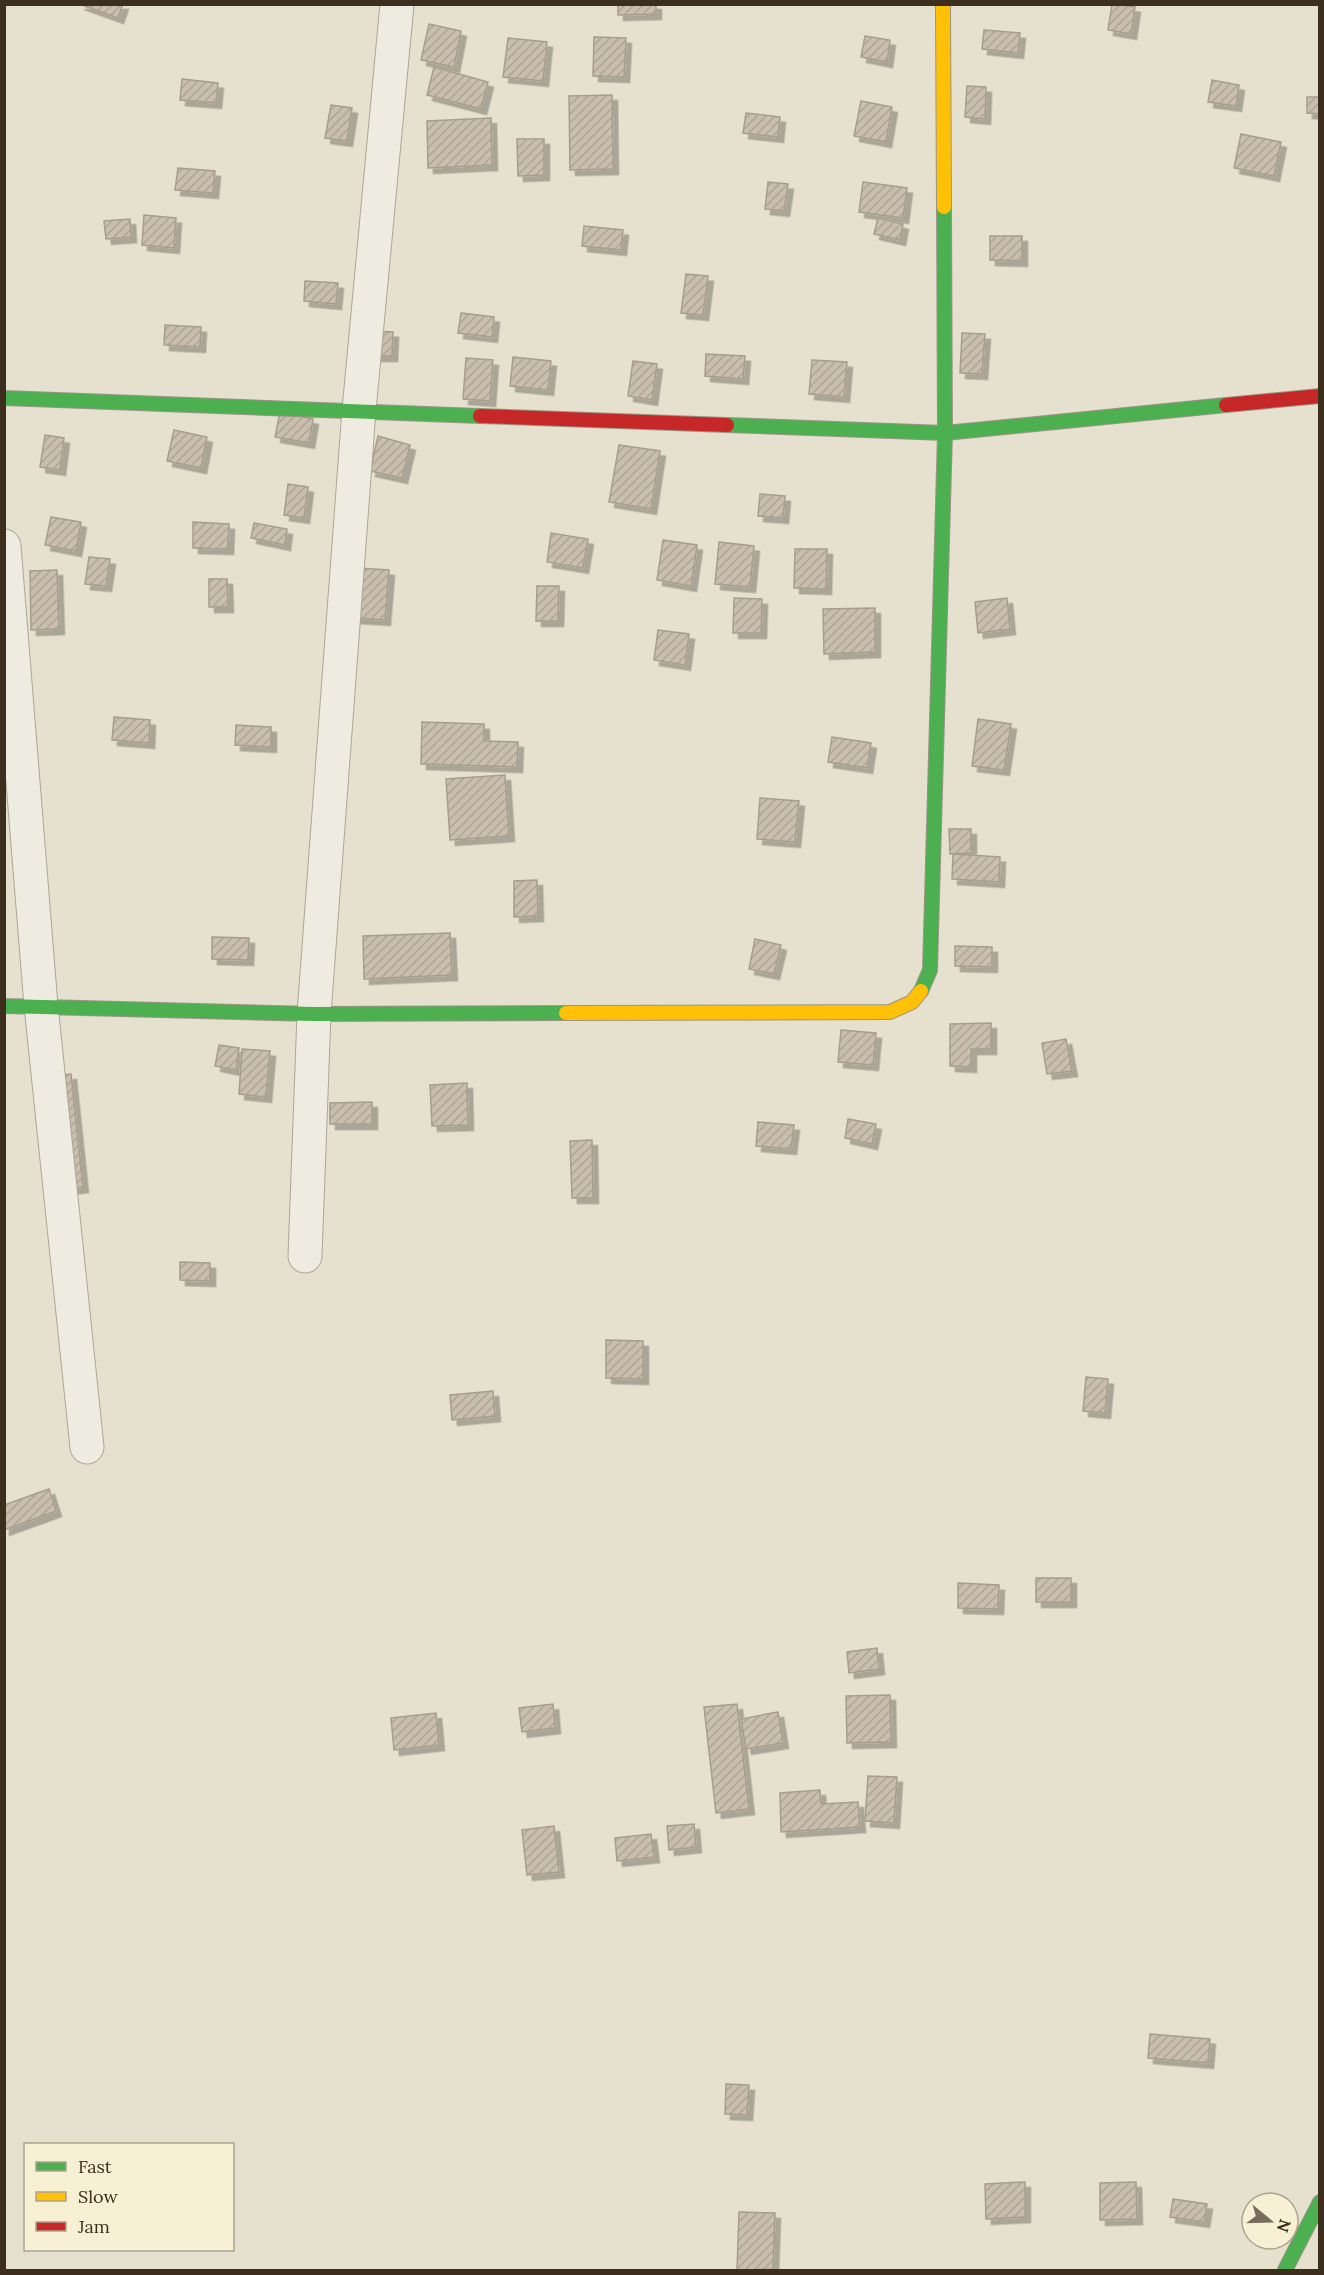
<svg xmlns="http://www.w3.org/2000/svg" width="1324" height="2275" font-family="Lora,serif">
<style>
.building{fill:url(#building-hatch);stroke:#a79d8d;stroke-width:1.5;filter:url(#shadow)}
.lines{fill:none;stroke-linecap:round;stroke-linejoin:round}
.street-casing{stroke:#aca697;stroke-width:35}
.fast-casing{stroke:#9b9587;stroke-width:16}
.slow-casing{stroke:#9b9587;stroke-width:16}
.jam-casing{stroke:#9b9587;stroke-width:16}
.street{stroke:#eeebe0;stroke-width:33}
.fast{stroke:#4caf50;stroke-width:14}
.slow{stroke:#ffc107;stroke-width:14}
.jam{stroke:#c62828;stroke-width:14}
</style>
<defs>
<pattern id="building-hatch" width="6" height="6" patternUnits="userSpaceOnUse" patternTransform="scale(1.5)"><rect width="6" height="6" fill="#cabfaf"/><path d="M-1 1l2-2M0 6l6-6M5 7l2-2" fill="none" stroke="#aea496"/></pattern>
<filter id="shadow"><feDropShadow dx="5.5" dy="5.5" stdDeviation="0" flood-color="#0004"/></filter>
</defs>
<rect width="100%" height="100%" fill="#e6e1ce"/>
<!-- building -->
<g class="building">
<path d="M79 4H123L118 18Z"/>
<path d="M618 4H656V14L618 15Z"/>
<path d="M1112 4 1135 7 1131 34 1108 30Z"/>
<path d="M429 24 461 31 454 67 421 60Z"/>
<path d="M984 30 1020 33 1018 53 982 49Z"/>
<path d="M865 36 890 40 887 62 861 57Z"/>
<path d="M594 37 626 38 624 77 593 76Z"/>
<path d="M508 38 547 42 543 81 503 77Z"/>
<path d="M434 67 488 82 481 109 427 95Z"/>
<path d="M182 79 218 83 216 103 180 100Z"/>
<path d="M1212 80 1239 85 1236 106 1208 102Z"/>
<path d="M967 86 986 87 985 119 965 117Z"/>
<path d="M612 95 613 169 570 170 569 96Z"/>
<path d="M1307 97H1320V114L1307 113Z"/>
<path d="M861 101 892 107 886 142 854 136Z"/>
<path d="M331 105 352 108 347 141 325 138Z"/>
<path d="M746 113 780 117 778 137 743 133Z"/>
<path d="M491 118 492 165 428 168 427 121Z"/>
<path d="M1241 134 1281 142 1274 176 1234 168Z"/>
<path d="M517 139H544V175L518 176Z"/>
<path d="M178 168 215 171 213 193 175 190Z"/>
<path d="M768 182 788 184 784 211 765 209Z"/>
<path d="M863 182 907 188 903 218 859 212Z"/>
<path d="M144 215 176 218 174 248 142 245Z"/>
<path d="M878 218 903 224 900 240 874 234Z"/>
<path d="M130 219 131 237 106 239 104 221Z"/>
<path d="M584 226 623 230 621 250 582 246Z"/>
<path d="M990 236H1022V261L990 260Z"/>
<path d="M686 274 708 276 703 315 681 313Z"/>
<path d="M305 281 338 283 336 304 304 301Z"/>
<path d="M461 313 494 317 492 337 458 333Z"/>
<path d="M165 325 201 327 200 347 164 345Z"/>
<path d="M376 331 393 332 392 356H376Z"/>
<path d="M962 333 985 334 982 374 960 373Z"/>
<path d="M706 354 745 356 743 379 705 376Z"/>
<path d="M513 357 551 361 548 390 510 386Z"/>
<path d="M466 358 493 360 490 401 463 399Z"/>
<path d="M812 360 847 362 844 397 809 394Z"/>
<path d="M633 361 657 364 652 400 628 396Z"/>
<path d="M280 412 313 419 309 443 275 437Z"/>
<path d="M174 430 207 437 201 468 167 461Z"/>
<path d="M45 435 64 438 60 470 40 467Z"/>
<path d="M378 436 410 445 402 478 370 471Z"/>
<path d="M619 445 660 451 651 509 609 502Z"/>
<path d="M288 484 308 487 304 518 284 515Z"/>
<path d="M760 494 785 496 783 518 758 516Z"/>
<path d="M51 517 81 522 76 551 45 545Z"/>
<path d="M193 522 229 524 228 549 193 548Z"/>
<path d="M254 523 287 529 285 545 251 538Z"/>
<path d="M551 533 588 539 583 568 547 562Z"/>
<path d="M663 540 697 545 691 586 657 580Z"/>
<path d="M719 542 754 546 750 587 715 584Z"/>
<path d="M795 549H827L826 589 794 588Z"/>
<path d="M89 557 110 559 106 586 85 584Z"/>
<path d="M357 568 389 570 385 620 354 618Z"/>
<path d="M57 570 59 629 31 630 30 571Z"/>
<path d="M209 579H227L228 607H209Z"/>
<path d="M537 586H559L558 621H536Z"/>
<path d="M734 598 762 599 761 633H733Z"/>
<path d="M1007 598 1010 629 978 633 975 602Z"/>
<path d="M875 608V652L824 654 823 609Z"/>
<path d="M658 630 689 634 685 665 654 660Z"/>
<path d="M114 717 150 720 149 743 112 740Z"/>
<path d="M978 719 1011 724 1004 770 972 766Z"/>
<path d="M422 722 484 724V741L518 742 517 767 421 764Z"/>
<path d="M236 725 271 727V747L235 745Z"/>
<path d="M832 737 871 743 867 768 828 762Z"/>
<path d="M505 775 509 836 450 840 446 779Z"/>
<path d="M760 798 799 801 795 842 757 839Z"/>
<path d="M949 829H971V853L950 854Z"/>
<path d="M953 854 1000 857 999 882 952 879Z"/>
<path d="M537 880 538 916 514 917V881Z"/>
<path d="M450 933 452 975 364 979 363 936Z"/>
<path d="M212 937 249 938 248 960 212 959Z"/>
<path d="M755 939 781 945 774 974 749 969Z"/>
<path d="M955 946 992 947V967L955 966Z"/>
<path d="M991 1023V1049H971V1067L950 1066V1024Z"/>
<path d="M841 1030 876 1033 873 1065 838 1062Z"/>
<path d="M1066 1039 1072 1071 1047 1074 1042 1043Z"/>
<path d="M219 1045 239 1048 236 1070 215 1066Z"/>
<path d="M242 1049 270 1051 266 1097 239 1094Z"/>
<path d="M71 1074 83 1187 57 1190 45 1077Z"/>
<path d="M467 1083 468 1125 432 1126 430 1085Z"/>
<path d="M372 1102V1124H330V1103Z"/>
<path d="M848 1119 876 1124 872 1144 845 1138Z"/>
<path d="M758 1122 794 1125 791 1149 756 1146Z"/>
<path d="M592 1140 593 1198H572L570 1141Z"/>
<path d="M180 1262 210 1263V1281L180 1280Z"/>
<path d="M606 1340 643 1341V1379L606 1378Z"/>
<path d="M1086 1377 1108 1379 1105 1413 1083 1411Z"/>
<path d="M493 1391 495 1416 452 1420 450 1395Z"/>
<path d="M49 1489 56 1511 4 1530V1505Z"/>
<rect x="1036" y="1578" width="35" height="24"/>
<path d="M958 1583 999 1585 998 1609 958 1608Z"/>
<path d="M877 1648 879 1669 849 1673 847 1652Z"/>
<path d="M890 1695 891 1742 847 1743 846 1696Z"/>
<path d="M553 1704 555 1728 522 1732 519 1708Z"/>
<path d="M737 1704 749 1809 716 1813 704 1707Z"/>
<path d="M778 1712 783 1743 746 1749 741 1719Z"/>
<path d="M436 1713 439 1745 394 1750 391 1718Z"/>
<path d="M868 1776 897 1777 894 1823 865 1821Z"/>
<path d="M820 1790 821 1804 858 1802 860 1827 781 1832 780 1793Z"/>
<path d="M694 1824 696 1847 669 1850 667 1826Z"/>
<path d="M554 1826 559 1872 527 1875 522 1830Z"/>
<path d="M651 1834 654 1857 617 1861 615 1838Z"/>
<path d="M1150 2034 1210 2039 1208 2063 1148 2058Z"/>
<path d="M726 2084 749 2085 747 2115 725 2114Z"/>
<path d="M1025 2182V2217L986 2219 985 2184Z"/>
<path d="M1136 2182 1137 2219 1100 2220V2183Z"/>
<path d="M1173 2199 1207 2204 1204 2222 1170 2217Z"/>
<path d="M739 2212 775 2213 773 2269 737 2270Z"/>
</g>
<g class="lines">
<defs>
<g id="street">
<path d="M4 546 41 1006 87 1447"/>
<path d="M305 1256 314 1014 359 410 397 4"/>
</g>
<g id="fast">
<path d="M4 398 480 416"/>
<path d="M727 425 945 433 1226 405"/>
<path d="M921 991 930 970 945 433 944 207"/>
<path d="M4 1006 314 1014 566 1013"/>
<path d="M1285 2270 1320 2202"/>
</g>
<g id="slow">
<path d="M943 4 944 207"/>
<path d="M566 1013 890 1012 912 1002 921 991"/>
</g>
<g id="jam">
<path d="M1226 405 1320 396"/>
<path d="M480 416 727 425"/>
</g>
</defs>
<!-- street casing -->
<use href="#street" class="street-casing"/>
<!-- fast casing -->
<use href="#fast" class="fast-casing"/>
<!-- slow casing -->
<use href="#slow" class="slow-casing"/>
<!-- jam casing -->
<use href="#jam" class="jam-casing"/>
<!-- street -->
<use href="#street" class="street"/>
<!-- fast -->
<use href="#fast" class="fast"/>
<!-- slow -->
<use href="#slow" class="slow"/>
<!-- jam -->
<use href="#jam" class="jam"/>
</g>
<!-- border -->
<rect width="1324" height="2275" fill="none" stroke="#3c2f1e" stroke-width="12"/>
<!-- legend -->
<rect x="24" y="2143" width="210" height="108" fill="#f8f0d5" stroke="#ada38c" stroke-width="1.5"/>
<rect x="36" y="2162" width="30" height="9" fill="#4caf50" stroke="#ada38c" stroke-width="1.5"/>
<text x="78" y="2173" font-size="18" fill="#3c2f1e">Fast</text>
<rect x="36" y="2192" width="30" height="9" fill="#ffc107" stroke="#ada38c" stroke-width="1.5"/>
<text x="78" y="2203" font-size="18" fill="#3c2f1e">Slow</text>
<rect x="36" y="2222" width="30" height="9" fill="#c62828" stroke="#ada38c" stroke-width="1.5"/>
<text x="78" y="2233" font-size="18" fill="#3c2f1e">Jam</text>
<!-- north arrow -->
<g transform="translate(1270 2221) rotate(109)"><circle r="28" fill="#f8f0d5" stroke="#ada38c" stroke-width="1.5"/>
<path d="M0-4.5L10 22L0 15L-10 22Z" fill="#786d5c"/>
<text y="-9" font-size="16" font-weight="bold" text-anchor="middle" fill="#3c2f1e">N</text>
</g>
</svg>
